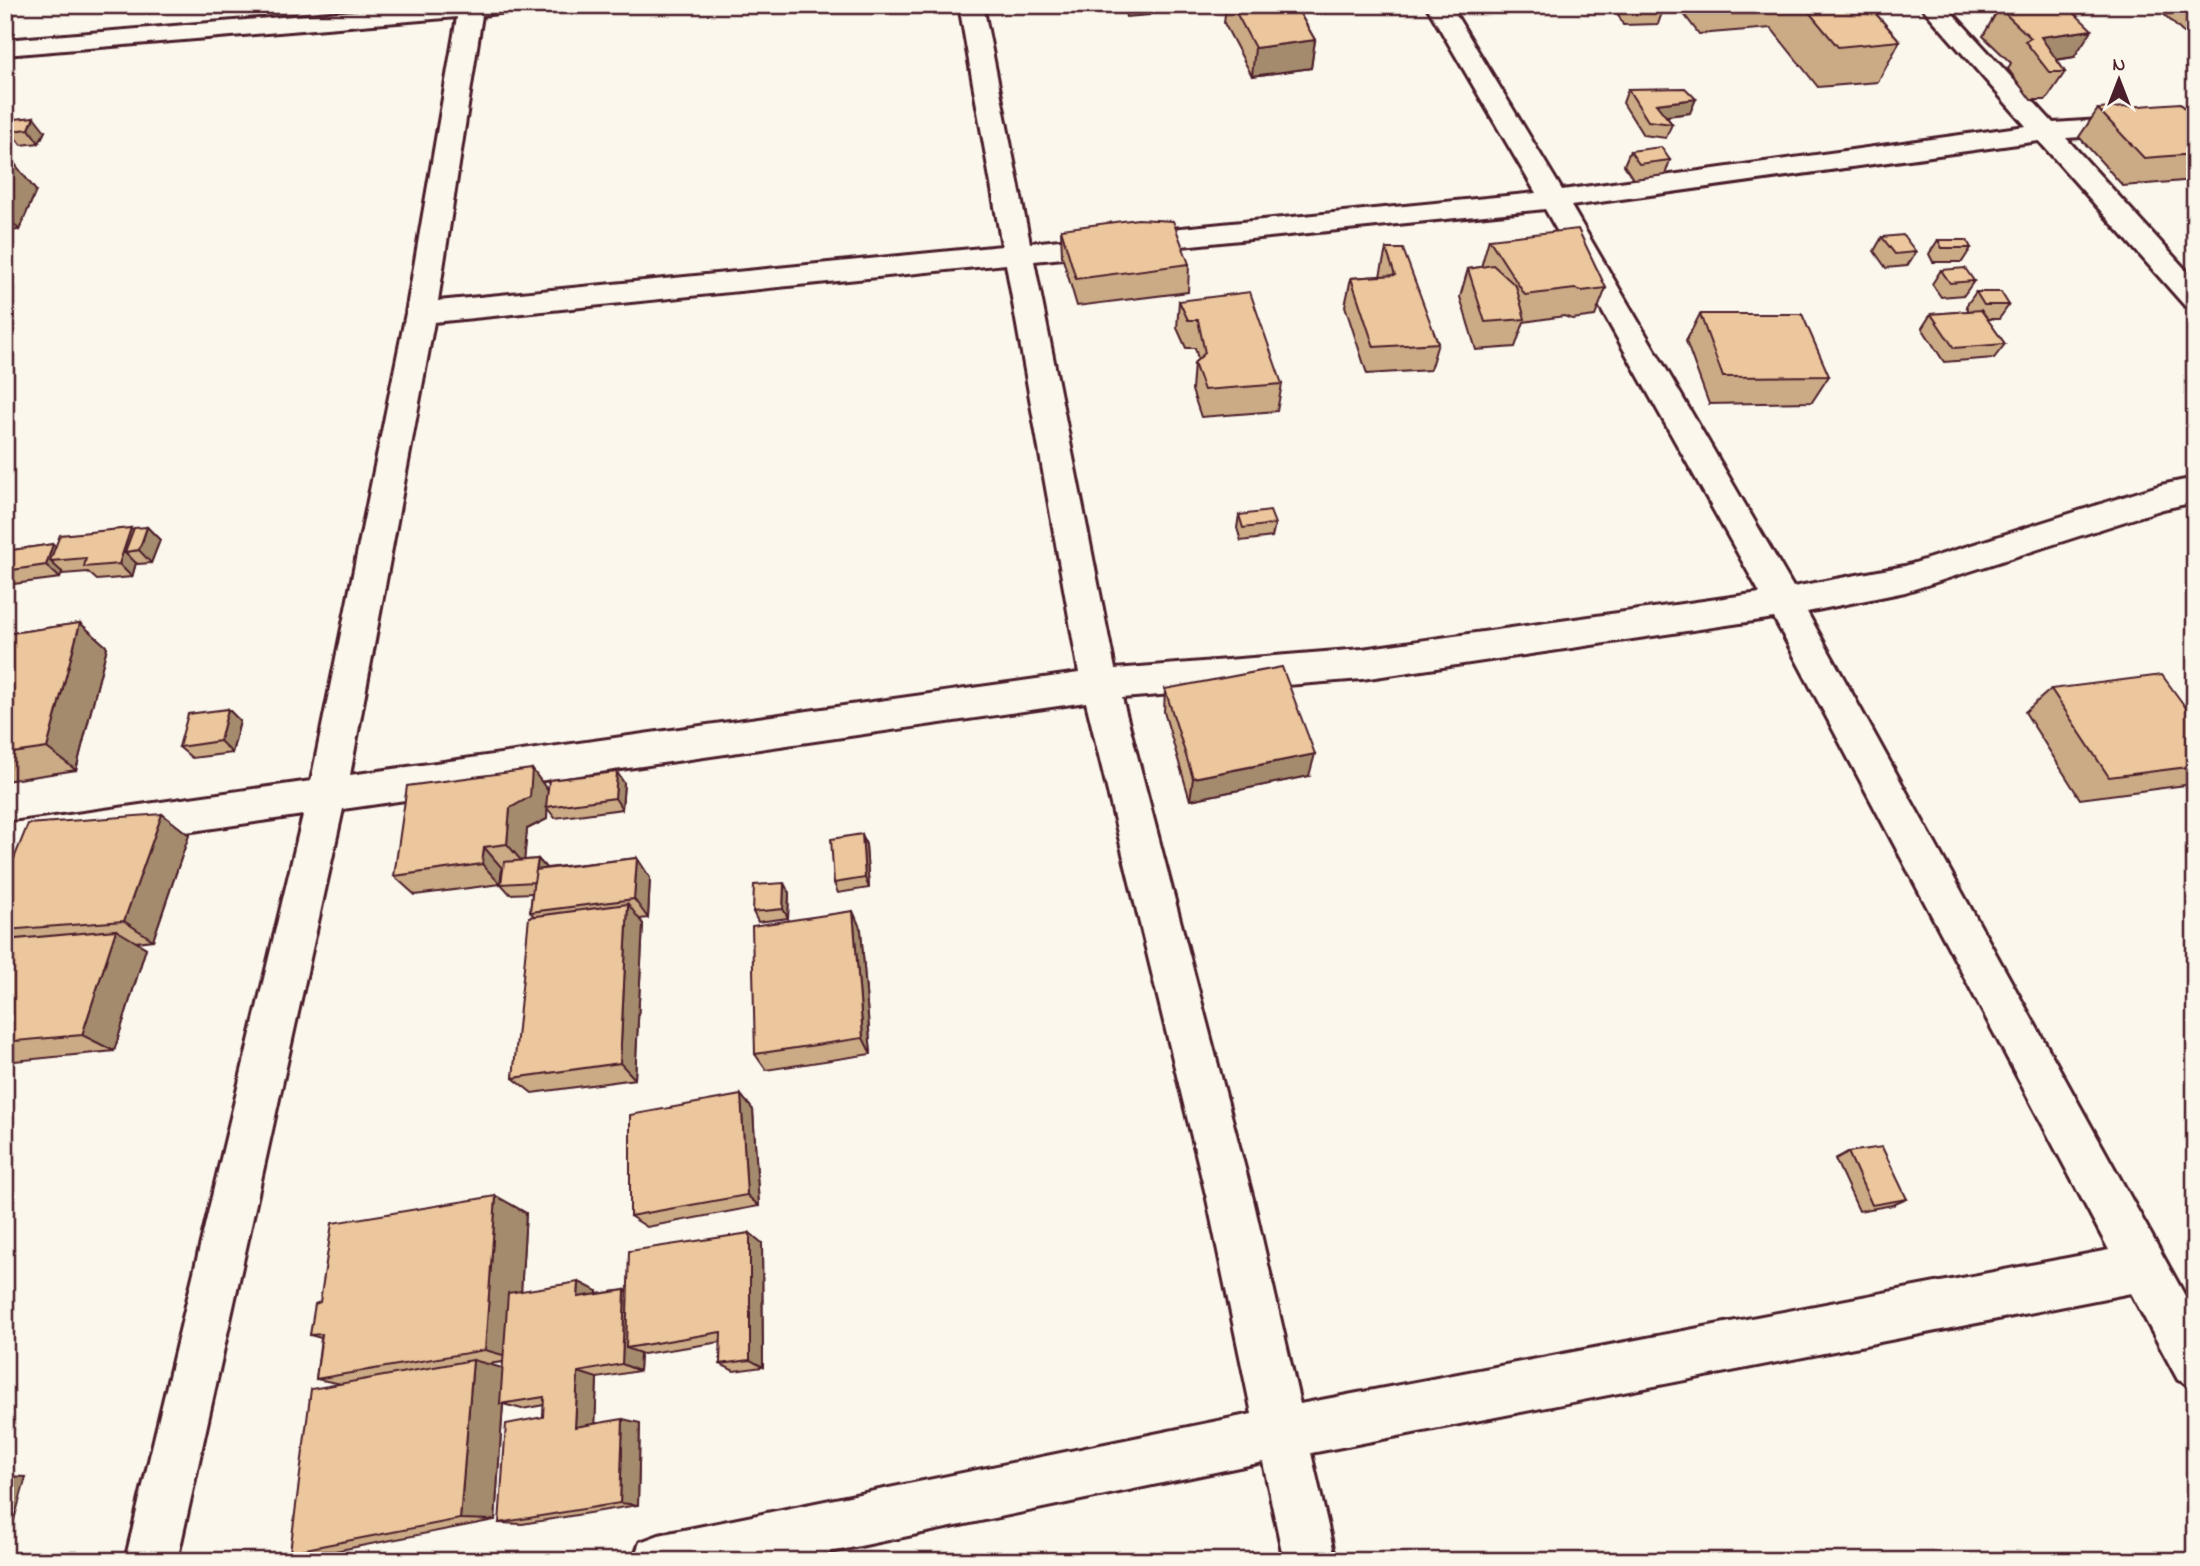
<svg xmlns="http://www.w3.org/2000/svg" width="2200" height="1566" font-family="'Indie Flower',sans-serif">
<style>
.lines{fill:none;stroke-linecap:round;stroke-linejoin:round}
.street-casing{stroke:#4a1f2b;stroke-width:6}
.street{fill:#fbf7ec;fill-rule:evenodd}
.wall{fill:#cbaa86;stroke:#4a1f2b;stroke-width:2;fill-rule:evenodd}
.shaded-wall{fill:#a58b6d;stroke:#4a1f2b;stroke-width:2}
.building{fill:#ecc69c;stroke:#4a1f2b;stroke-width:2}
</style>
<rect width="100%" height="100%" fill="#fbf7ec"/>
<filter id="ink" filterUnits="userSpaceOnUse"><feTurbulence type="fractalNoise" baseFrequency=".0143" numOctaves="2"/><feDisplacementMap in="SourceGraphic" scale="14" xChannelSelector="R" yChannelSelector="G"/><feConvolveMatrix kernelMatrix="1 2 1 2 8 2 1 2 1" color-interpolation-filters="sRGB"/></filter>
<g filter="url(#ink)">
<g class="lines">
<defs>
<path id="street" d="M426 5H528L525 10 482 15 438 301 1002 246 959 5H983L1030 243 1536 193 1426 5H1450L1562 190 2026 126 1920 5H1945L2053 123 2195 114V130L2066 138 2195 280V309L2185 306 2039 141 1571 206 1793 587 1905 566 2161 485 2195 478V502L2163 509 1905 592 1807 612 2195 1314V1387L2178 1380 2131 1293 1311 1453 1336 1561H1284L1263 1462 788 1561H633L640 1542 659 1535 1252 1414 1207 1199 1086 702 343 809 177 1561H125L303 815 5 858V824L311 781 406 313 457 17 5 55V40ZM1545 209 1760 593 1362 649 1115 669 1034 261ZM1006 264 1079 673 350 775 434 322ZM1774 618 2109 1250 1300 1404 1253 1199 1122 698 1362 679Z"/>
</defs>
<!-- street casing -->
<use href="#street" class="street-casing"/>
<!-- street -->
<use href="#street" class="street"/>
</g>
<!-- wall -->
<g class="wall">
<path d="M921 5H944L945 6 922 8Z"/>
<path d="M1123 5H1150L1149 15 1126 17Z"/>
<path d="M1226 5H1295L1315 40 1311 68 1252 76 1224 23Z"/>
<path d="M1614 5H1661L1663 10 1658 24 1623 25Z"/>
<path d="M1677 5H1868L1900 41 1878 82 1818 87 1771 28 1699 34Z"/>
<path d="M2154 5H2195V44Z"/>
<path d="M1999 8 2074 57 2057 60 2065 72 2046 100H2031L2008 69 2011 63 1983 36Z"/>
<path d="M1628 89 1690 113 1666 116 1672 124 1666 138 1643 135 1623 103Z"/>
<path d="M2098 109 2195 118V180L2123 186 2079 137Z"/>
<path d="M15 119 45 131 39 143 21 145 10 131Z"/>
<path d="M1630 151 1670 160 1665 175 1633 179 1624 165Z"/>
<path d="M5 163H14L36 191 19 230 5 231Z"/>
<path d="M1061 229 1189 264 1188 292 1077 306 1062 256Z"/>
<path d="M1882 237 1916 252 1907 266 1886 268 1874 251Z"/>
<path d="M1489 239 1606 288 1595 316 1572 319 1564 316 1524 322 1515 347 1476 350 1460 297 1468 269 1481 267Z"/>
<path d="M1938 240 1971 248 1962 262H1933L1929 254Z"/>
<path d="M1386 249 1438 343 1430 370 1367 374 1345 306 1351 278 1380 276Z"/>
<path d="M1941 270 1974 281 1964 295 1941 297 1932 284Z"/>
<path d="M1976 292 2009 305 1999 319H1987L2005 344 1994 358 1944 362 1922 328 1931 314 1969 311 1966 306Z"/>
<path d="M1179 301 1282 384 1277 411 1201 417 1192 390 1194 363 1198 359 1195 348H1186L1177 328Z"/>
<path d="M1700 314 1829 376 1812 402 1709 404 1686 341Z"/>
<path d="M1239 515 1275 524 1272 537 1241 541 1237 528Z"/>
<path d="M147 527 160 540 151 563 138 564 136 563 132 577 97 580 88 572 63 574 62 572 60 578 5 585V551L53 544 55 547 131 528 133 530Z"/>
<path d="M80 623 107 647 76 770 5 781V634Z"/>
<path d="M1165 689 1309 776 1190 800 1164 712Z"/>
<path d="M2051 689 2195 720V782L2193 784 2080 799 2025 712Z"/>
<path d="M228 709 240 721 232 753 192 758 179 747Z"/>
<path d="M532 769 548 791 624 783 622 809 555 818 547 808V819L527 829 524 860 538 859 546 868 637 858 650 878 648 918 640 919 643 924 635 1079 532 1093 513 1078 534 916 530 912 532 893 510 894 501 884 503 868H502L500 884 415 895 394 876Z"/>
<path d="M162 814 189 835 153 940 136 942 146 948 114 1051 5 1062V881Z"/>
<path d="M862 834 866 845 869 888 838 893 834 883Z"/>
<path d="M789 893 788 918 758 922 753 912Z"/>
<path d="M861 930 871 1054 766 1070 755 1054Z"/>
<path d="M741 1095 753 1110 759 1206 647 1227 630 1216Z"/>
<path d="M1848 1152 1907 1199 1893 1205 1859 1211 1835 1159Z"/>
<path d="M496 1196 526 1213 521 1291H597V1294L625 1290 628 1291 762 1243 763 1367 734 1371 720 1364 721 1342 643 1354 640 1353 639 1371 597 1378 595 1423H640L638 1505 522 1524 499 1523 543 1417 544 1405 522 1409 503 1404 495 1520 335 1551 290 1552 342 1384 316 1379 321 1338 310 1335 320 1302ZM503 1362V1369L488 1364Z"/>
</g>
<!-- shaded-wall -->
<g class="shaded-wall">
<path d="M2092 30 2074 57 2041 62V37Z"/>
<path d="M1315 40 1311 68 1252 76 1255 48Z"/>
<path d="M1696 99 1690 113 1651 118 1656 104Z"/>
<path d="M34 117 45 131 39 143 29 129Z"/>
<path d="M14 163 36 191 19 230 5 213V182Z"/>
<path d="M147 527 160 540 151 563 139 550 125 552 136 563 132 577 119 564 131 528 143 540Z"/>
<path d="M53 544 66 557 50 561 62 572 60 578 46 565Z"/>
<path d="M80 623 107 647 76 770 47 748Z"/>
<path d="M228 709 240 721 232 753 220 741Z"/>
<path d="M1315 754 1309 776 1190 800 1193 778Z"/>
<path d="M532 769 548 791 547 819 527 829 524 864 507 844 510 808Z"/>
<path d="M617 772 624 783 622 809 615 798Z"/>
<path d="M162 814 189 835 153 940 124 921Z"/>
<path d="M862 834 866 845 869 888 865 878Z"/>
<path d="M484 847 502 868 500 884 482 864Z"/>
<path d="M637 858 650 878 648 918 634 899Z"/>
<path d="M538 859 547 869 535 882Z"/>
<path d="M784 883 789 893 788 918 783 909Z"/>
<path d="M628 904 643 924 635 1079 620 1063Z"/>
<path d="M853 911 861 930 871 1054 863 1038Z"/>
<path d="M116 930 146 948 114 1051 82 1035Z"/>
<path d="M741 1095 753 1110 759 1206 747 1195Z"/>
<path d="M496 1196 526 1213 517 1359 485 1350Z"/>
<path d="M750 1233 762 1243 763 1367 750 1360Z"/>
<path d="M579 1282 597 1291 596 1306 578 1297Z"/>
<path d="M625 1290 642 1299 626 1348 640 1353 639 1371 622 1364Z"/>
<path d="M473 1360 506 1369 500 1404H503L495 1520 460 1519Z"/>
<path d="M578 1372 597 1378 595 1431 575 1427Z"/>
<path d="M623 1419 640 1423 638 1505 620 1503Z"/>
<path d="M5 1476 26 1477 5 1552Z"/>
</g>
<!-- building -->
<g class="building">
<path d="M1232 5H1295L1315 40 1255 48Z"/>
<path d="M1625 5H1661L1663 10 1628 11Z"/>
<path d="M1803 5H1868L1900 41 1838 47Z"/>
<path d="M2029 5H2066L2092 30 2041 37 2065 72H2049L2025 41 2031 38 1999 8Z"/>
<path d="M1685 88 1696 99 1656 104 1672 124 1648 121 1628 89Z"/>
<path d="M2180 103 2195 118V154L2144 158 2098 109Z"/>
<path d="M34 117 29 129 10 131 15 119Z"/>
<path d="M1661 147 1670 160 1639 164 1630 151Z"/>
<path d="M5 163H14L5 182Z"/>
<path d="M1138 219 1173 221 1189 264 1076 279 1061 229Z"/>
<path d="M1578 229 1606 288 1582 291 1575 289 1525 295 1489 239Z"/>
<path d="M1903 235 1916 252 1895 254 1882 237Z"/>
<path d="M1938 240H1967L1971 248H1942Z"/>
<path d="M1386 249H1403L1438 343 1374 347 1351 278 1395 275Z"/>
<path d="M1493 265 1516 286 1525 319 1485 322 1468 269Z"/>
<path d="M1965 268 1974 281 1950 283 1941 270Z"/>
<path d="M1250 292 1282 384 1204 390 1194 363 1205 353 1198 320H1188L1179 301Z"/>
<path d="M1976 292H2001L2009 305H1984Z"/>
<path d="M1981 310 2005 344 1954 348 1931 314Z"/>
<path d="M1700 314H1802L1829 376 1723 377Z"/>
<path d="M1270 511 1275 524 1243 528 1239 515Z"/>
<path d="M147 527 139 550 125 552 134 528Z"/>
<path d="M131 528 119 564 84 567 86 558 50 561 60 535Z"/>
<path d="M53 544 46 565 5 571V551Z"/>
<path d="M80 623 47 748 5 754V634Z"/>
<path d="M1282 667 1315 754 1193 778 1165 689Z"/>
<path d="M2162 675 2195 720V766L2109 777 2051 689Z"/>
<path d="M228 709 220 741 179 747 188 714Z"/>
<path d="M532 769 530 797 510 808 507 844 484 847 482 864 394 876 407 786Z"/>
<path d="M617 772 615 798 546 807 549 780Z"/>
<path d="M162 814 124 921 5 930V881L28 824Z"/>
<path d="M862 834 865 878 834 883 831 839Z"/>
<path d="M637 858 634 899 530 912 535 870Z"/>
<path d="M538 859 534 882 501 884 504 862Z"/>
<path d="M784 883 783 909 753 912 754 885Z"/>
<path d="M628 904 620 1063 513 1078 529 917Z"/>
<path d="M853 911 863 1038 755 1054 752 926Z"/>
<path d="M116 930 82 1035 5 1042V940Z"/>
<path d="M741 1095 747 1195 630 1216V1115Z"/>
<path d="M1882 1147 1907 1199 1872 1205 1848 1152Z"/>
<path d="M496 1196 485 1350 316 1379 322 1334 310 1335 315 1304 320 1302 332 1223Z"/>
<path d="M750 1233V1360L720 1364 721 1332 626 1348 629 1251Z"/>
<path d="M579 1282 578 1297 625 1290 622 1364 578 1372 575 1427 623 1419 620 1503 499 1523 506 1424 543 1417 544 1397 500 1404 508 1293Z"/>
<path d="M473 1360 460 1519 290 1552 311 1389Z"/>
</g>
</g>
<!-- margin -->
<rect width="2200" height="1566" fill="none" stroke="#fbf7ec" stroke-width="28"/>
<rect x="14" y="14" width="2172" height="1538" fill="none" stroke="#4a1f2b" stroke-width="2.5" filter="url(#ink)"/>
<!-- north arrow -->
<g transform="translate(2119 80)" stroke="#fbf7ec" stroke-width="5" paint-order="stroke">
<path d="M0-5L12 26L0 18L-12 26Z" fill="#4a1f2b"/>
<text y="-10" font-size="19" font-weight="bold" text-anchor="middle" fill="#4a1f2b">N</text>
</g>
</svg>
